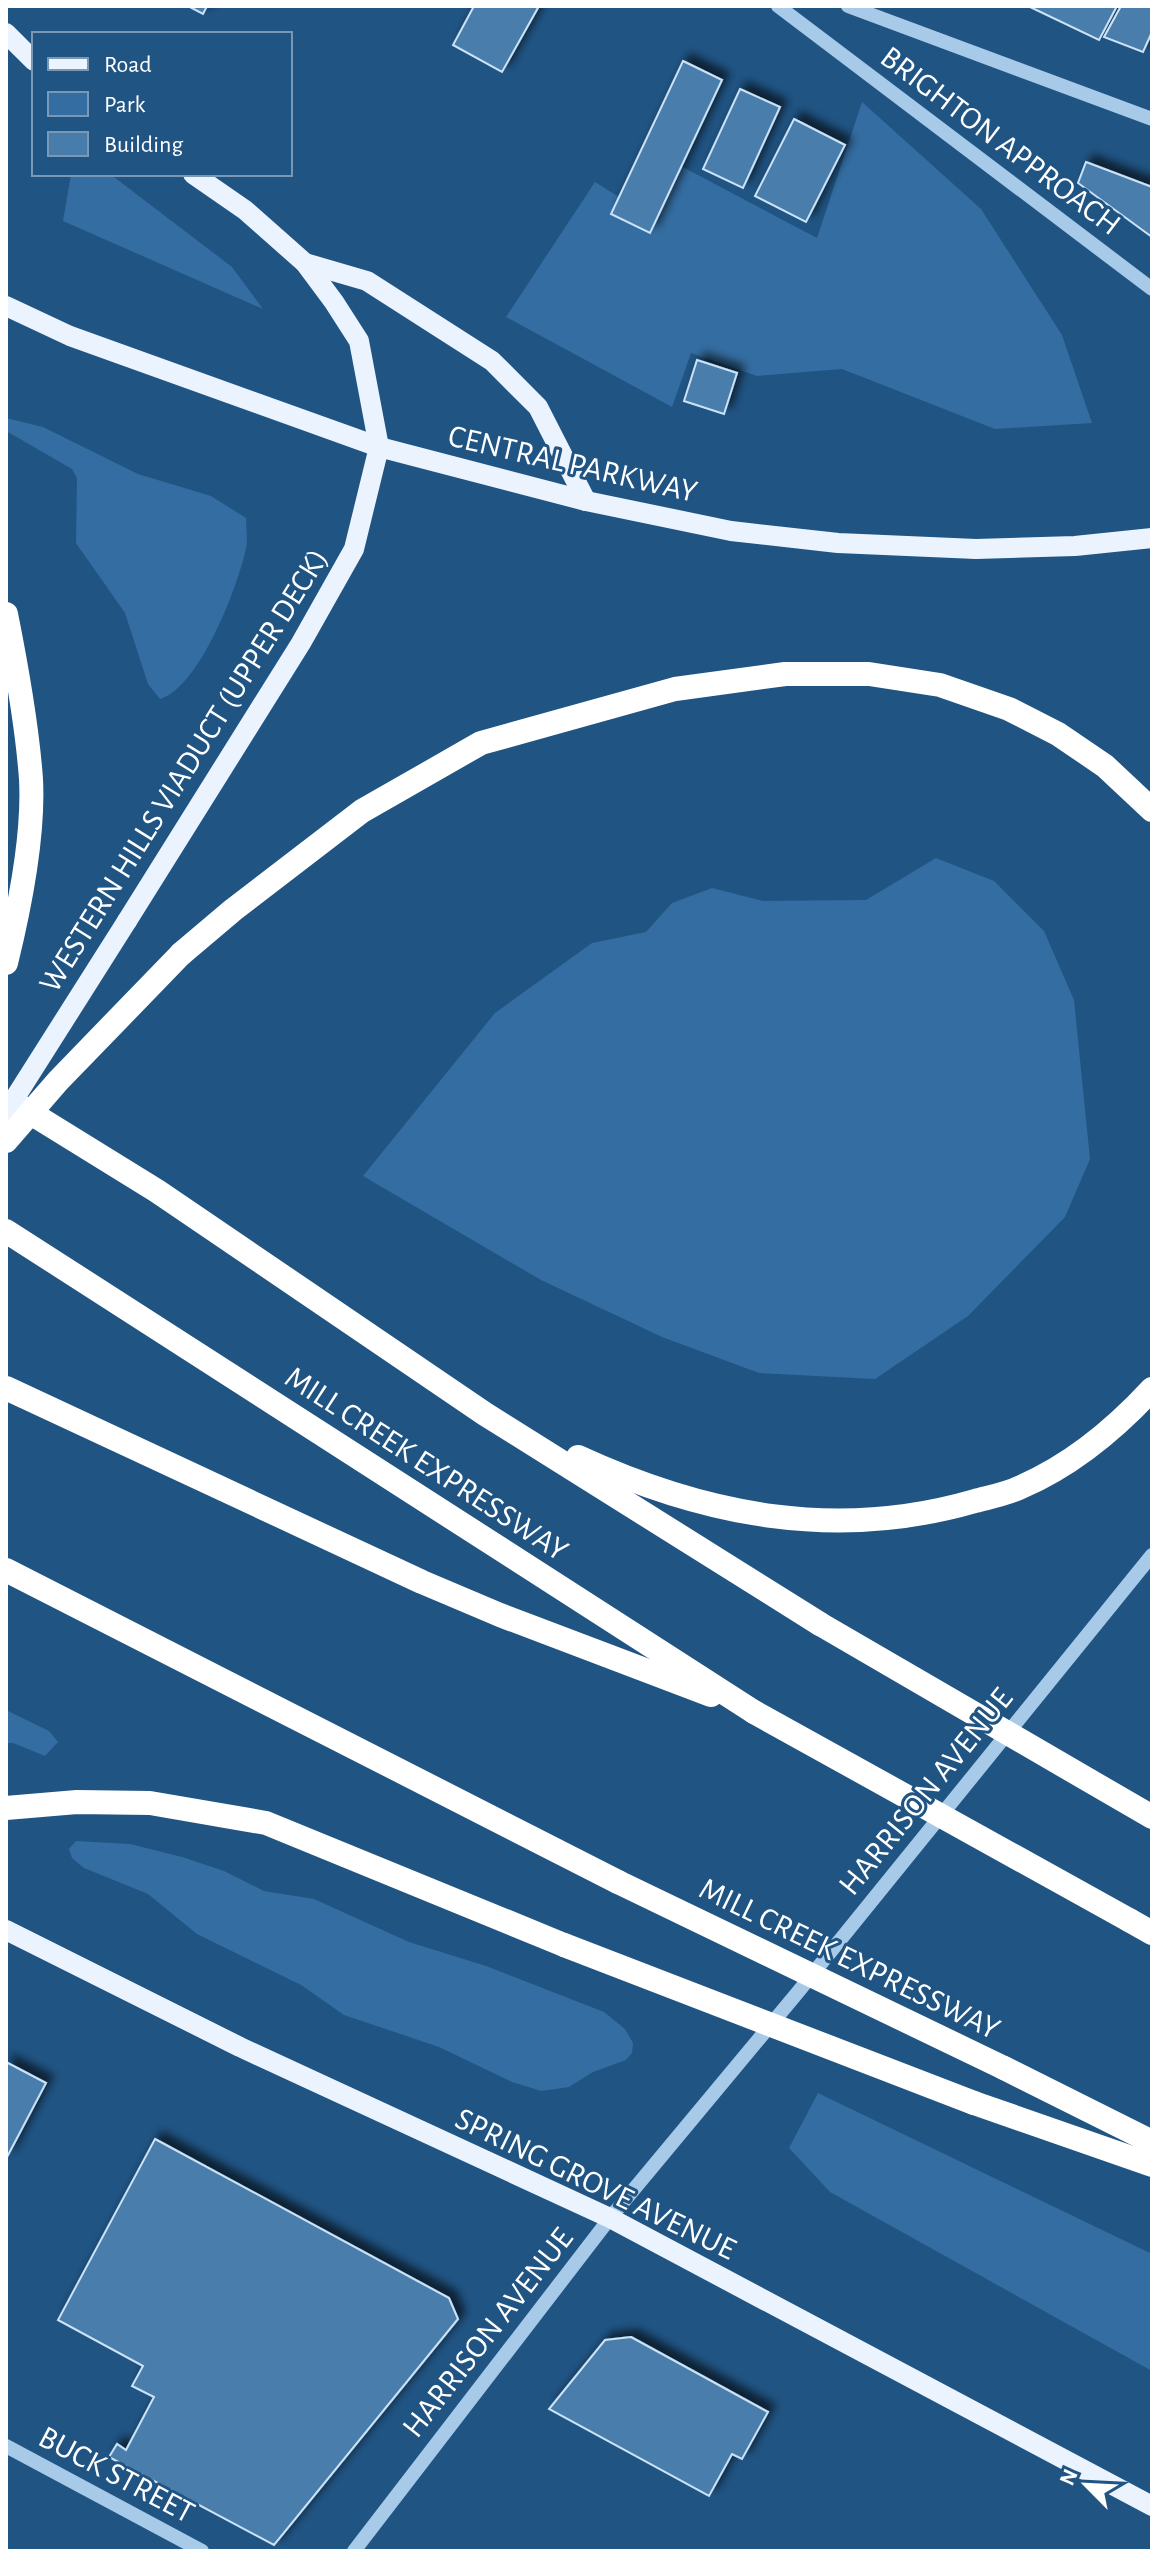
<svg xmlns="http://www.w3.org/2000/svg" width="1158" height="2557" font-family="'Alegreya Sans',sans-serif">
<style>
.green{fill:#346da1}
.building{fill:#487dab;stroke:#cbe2f7;stroke-width:2;filter:url(#shadow)}
.lines{fill:none;stroke-linecap:round;stroke-linejoin:round}
.minor{stroke:#a7cae9;stroke-width:14}
.major{stroke:#eaf3fe;stroke-width:20}
.highway{stroke:#fff;stroke-width:24}
.major-bridge{stroke:#eaf3fe;stroke-width:20}
.highway-bridge{stroke:#fff;stroke-width:24}
.labels{text-anchor:middle;stroke-width:6;stroke-linejoin:round;paint-order:stroke}
.street-label{font-size:32px;fill:#fff;stroke:#205483}
</style>
<defs>
<filter id="shadow"><feDropShadow dx="7" dy="-7" stdDeviation="4" flood-color="#0009"/></filter>
</defs>
<rect width="100%" height="100%" fill="#205483"/>
<!-- green -->
<g class="green">
<path d="M862 102 981 209 1062 335 1092 423 995 429 842 369 757 376 691 353 672 407 506 317 595 182 619 197 611 214 650 233 681 166 817 238Z"/>
<path d="M71 174H110L232 267 263 309 63 221Z"/>
<path d="M6 418 43 427 138 474 211 496 246 518C246 528 248 539 246 549 237 588 200 687 160 699L148 684 125 613 76 543 77 478 72 469 6 431Z"/>
<path d="M936 858 994 881 1044 931 1074 1000 1090 1159 1065 1217 968 1316 875 1379 759 1373 662 1337 541 1280 363 1176 495 1013 592 943 646 932 672 903 712 888 763 901 866 900Z"/>
<path d="M6 1710 49 1731 58 1742 45 1756 13 1743H6Z"/>
<path d="M76 1841 130 1844 182 1857 224 1871 264 1891 314 1899 409 1942 486 1966 604 2012 625 2029 633 2043 632 2053 626 2060 593 2072 569 2087 541 2091 512 2082 439 2047 344 2015 301 1985 197 1934 148 1894 84 1868 72 1858 69 1849Z"/>
<path d="M818 2093 1152 2254V2371L830 2192 789 2148Z"/>
</g>
<!-- building -->
<g class="building">
<path d="M188 6H207L203 14Z"/>
<path d="M474 6H539L502 72 453 45Z"/>
<path d="M1028 6H1117L1099 40Z"/>
<path d="M1121 6 1152 7V32L1143 52 1104 37Z"/>
<path d="M683 61 722 80 650 233 611 214Z"/>
<path d="M740 89 780 107 743 188 703 169Z"/>
<path d="M794 119 845 145 806 222 755 196Z"/>
<path d="M1086 162 1152 187V237L1078 183Z"/>
<path d="M697 360 737 373 724 414 684 401Z"/>
<path d="M6 2062 46 2083 6 2159Z"/>
<path d="M155 2139 449 2298 458 2319 274 2545 109 2457 117 2444 126 2450 154 2397 132 2386 143 2366 58 2320Z"/>
<path d="M631 2337 768 2412 742 2459 732 2454 709 2496 549 2409 605 2340Z"/>
</g>
<g class="lines">
<!-- minor -->
<g class="minor">
<path d="M778 6 1152 289"/>
<path d="M848 6 1152 119"/>
<path d="M6 2446 202 2551"/>
<path d="M354 2551 610 2218 798 1992 1152 1555"/>
</g>
<!-- major -->
<g class="major">
<path d="M6 33 34 61"/>
<path d="M305 263 367 281 492 361 538 407 586 501"/>
<path d="M6 306 70 336 379 447 586 501 731 531 838 543 976 549 1075 546 1152 538"/>
<path d="M127 921 301 643 354 549 379 447 359 341 334 302 305 263 245 210 193 174"/>
<path d="M6 1930 240 2047 610 2218 1152 2506"/>
</g>
<!-- highway -->
<g class="highway">
<path d="M6 614C17 669 27 724 31 779 34 834 19 910 6 963"/>
<path d="M181 954 233 910 362 811 481 743 675 689 785 674H869L940 685 1009 709 1058 734 1105 766 1152 810"/>
<path d="M13 1102 157 1191 485 1414 820 1624"/>
<path d="M6 1231 754 1712"/>
<path d="M6 1388 422 1582 500 1615 711 1695"/>
<path d="M578 1457C706 1516 837 1541 975 1501 990 1497 1007 1494 1021 1487 1072 1465 1115 1429 1152 1389"/>
<path d="M6 1570 618 1882"/>
<path d="M6 1808 77 1802 150 1803 266 1823 564 1945"/>
<path d="M1129 1920 1152 1933"/>
<path d="M1004 2068 1152 2142"/>
<path d="M974 2103 1152 2165"/>
</g>
<!-- major-bridge -->
<path class="major-bridge" d="M6 1112 127 921"/>
<!-- highway-bridge -->
<g class="highway-bridge">
<path d="M6 1141 58 1081 181 954"/>
<path d="M820 1624 1152 1817"/>
<path d="M754 1712 1129 1920"/>
<path d="M618 1882 1004 2068"/>
<path d="M564 1945 974 2103"/>
</g>
</g>
<g class="labels">
<!-- street labels -->
<g class="street-label">
<text transform="translate(1001 140) rotate(37)" y="11">BRIGHTON APPROACH</text>
<text transform="translate(573 463) rotate(13)" y="11">CENTRAL PARKWAY</text>
<text transform="translate(183 770) rotate(-58)" y="11">WESTERN HILLS VIADUCT (UPPER DECK)</text>
<text transform="translate(427 1463) rotate(33)" y="11">MILL CREEK EXPRESSWAY</text>
<text transform="translate(925 1791) rotate(-51)" y="11">HARRISON AVENUE</text>
<text transform="translate(850 1958) rotate(26)" y="11">MILL CREEK EXPRESSWAY</text>
<text transform="translate(596 2183) rotate(26)" y="11">SPRING GROVE AVENUE</text>
<text transform="translate(487 2332) rotate(-52)" y="11">HARRISON AVENUE</text>
<text transform="translate(117 2474) rotate(28)" y="11">BUCK STREET</text>
</g>
</g>
<!-- border -->
<rect width="1158" height="2557" fill="none" stroke="#ffffff" stroke-width="16"/>
<!-- legend -->
<rect x="32" y="32" width="260" height="144" fill="#205483" stroke="#7998b5" stroke-width="2"/>
<rect x="48" y="58" width="40" height="12" fill="#eaf3fe" stroke="#7998b5" stroke-width="2"/>
<text x="104" y="72" font-size="24" fill="#ffffff">Road</text>
<rect x="48" y="92" width="40" height="24" fill="#346da1" stroke="#7998b5" stroke-width="2"/>
<text x="104" y="112" font-size="24" fill="#ffffff">Park</text>
<rect x="48" y="132" width="40" height="24" fill="#487dab" stroke="#7998b5" stroke-width="2"/>
<text x="104" y="152" font-size="24" fill="#ffffff">Building</text>
<!-- north arrow -->
<g transform="translate(1086 2485) rotate(294)" stroke="#205483" stroke-width="6" paint-order="stroke">
<path d="M0-6L14 30L0 20L-14 30Z" fill="#ffffff"/>
<text y="-12" font-size="22" font-weight="bold" text-anchor="middle" fill="#ffffff">N</text>
</g>
</svg>
